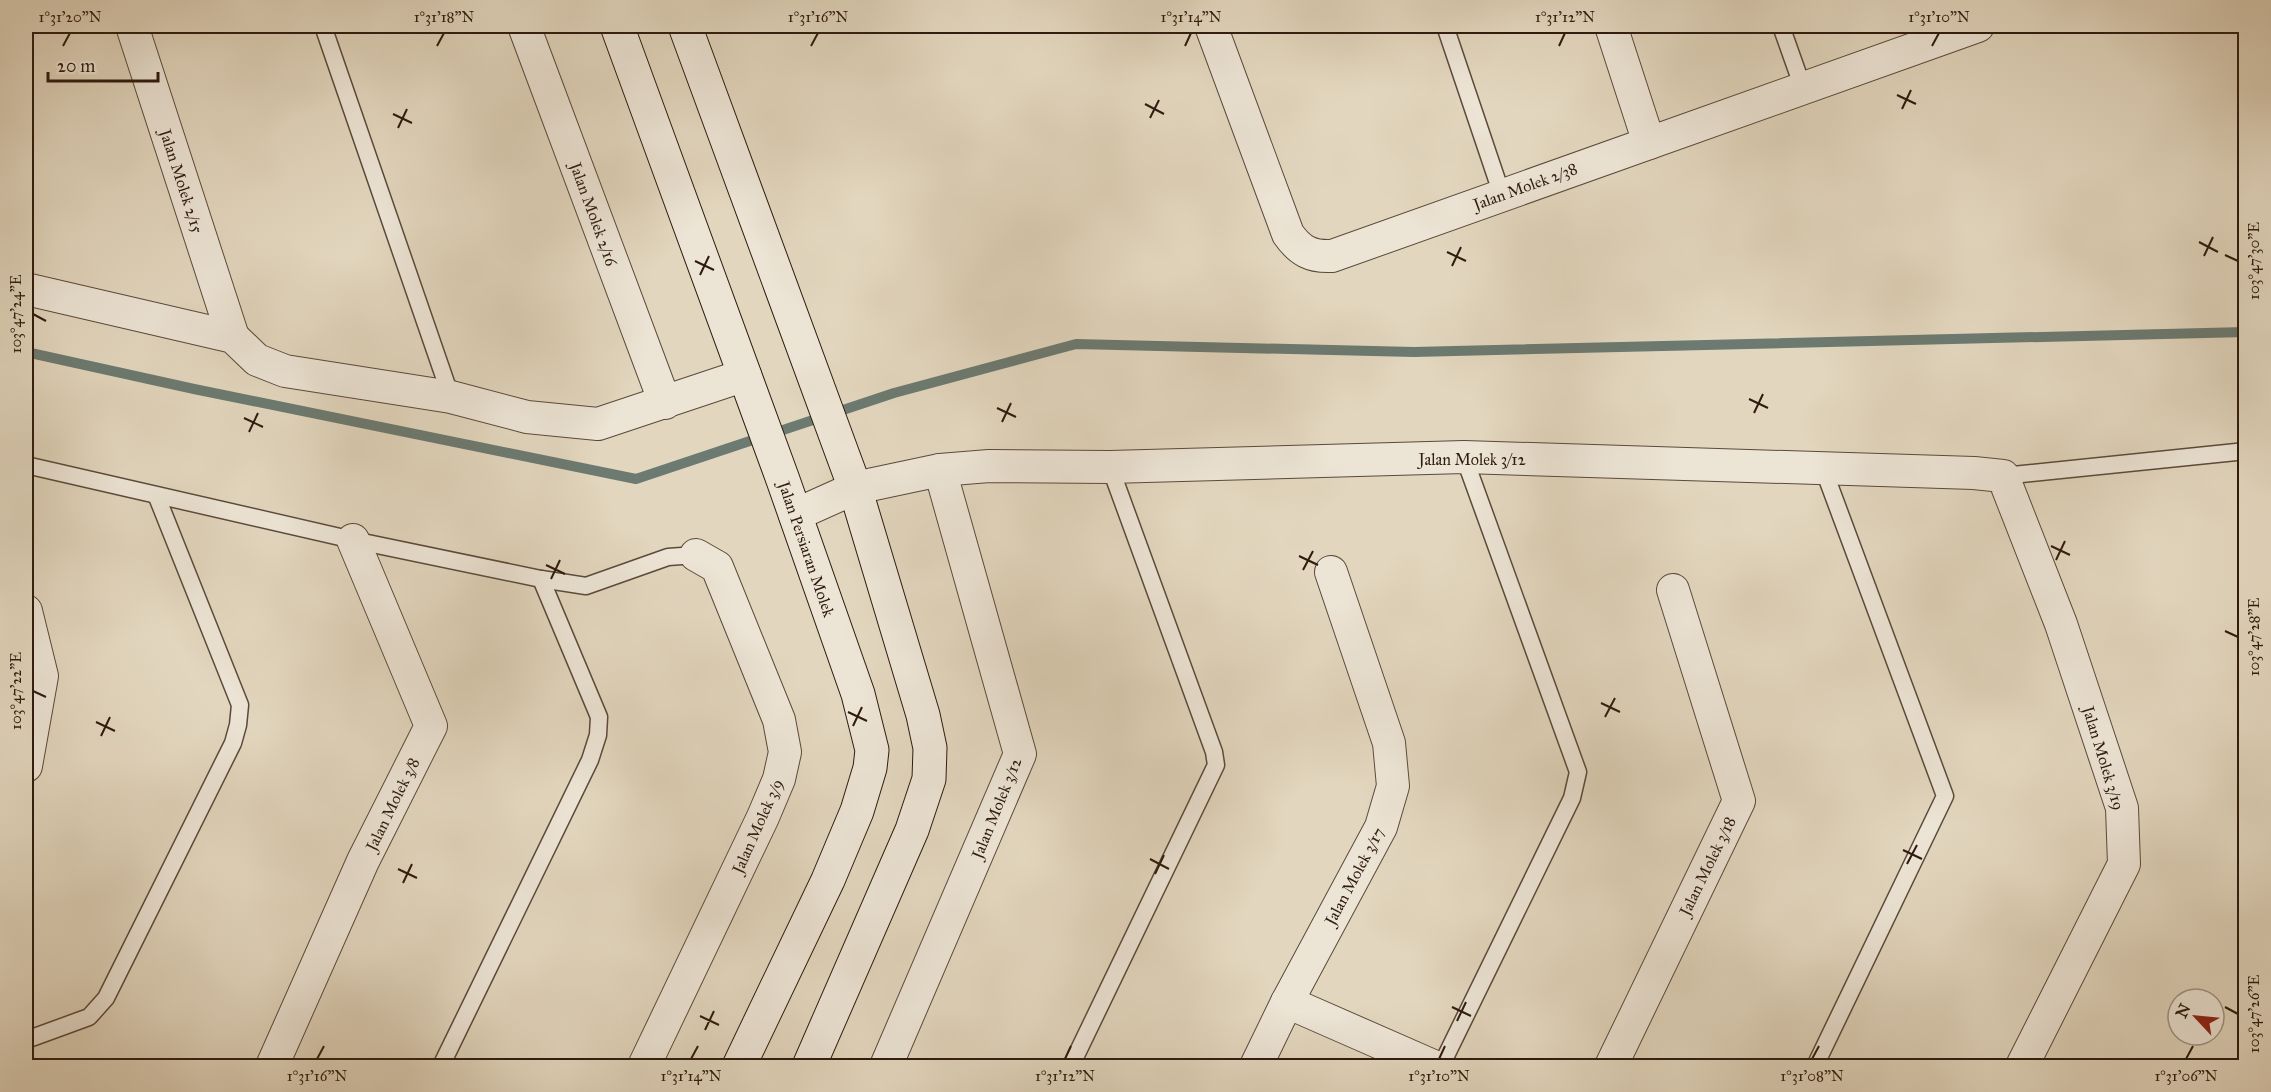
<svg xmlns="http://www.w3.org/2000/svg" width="2271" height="1092" font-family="'IM FELL Great Primer',serif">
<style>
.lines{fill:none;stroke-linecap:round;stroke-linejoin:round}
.stream{stroke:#6c7a71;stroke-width:10}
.lane-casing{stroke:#5b4a3a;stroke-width:19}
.street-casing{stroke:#5b4a3a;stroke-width:34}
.secondary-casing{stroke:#2e1b0e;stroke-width:35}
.lane{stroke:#ece4d5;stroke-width:16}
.street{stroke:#ece4d5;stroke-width:32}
.secondary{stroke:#ece4d5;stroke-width:33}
.ticks{fill:none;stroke:#2e1b0e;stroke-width:2}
.labels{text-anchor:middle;stroke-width:5;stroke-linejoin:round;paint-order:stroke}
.street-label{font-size:16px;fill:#2e1b0e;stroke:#ece4d5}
.neatline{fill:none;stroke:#2e1b0e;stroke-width:2}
.ticks-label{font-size:15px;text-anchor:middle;fill:#2e1b0e}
</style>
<rect width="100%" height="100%" fill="#e2d6be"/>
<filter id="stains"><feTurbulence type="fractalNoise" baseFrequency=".00333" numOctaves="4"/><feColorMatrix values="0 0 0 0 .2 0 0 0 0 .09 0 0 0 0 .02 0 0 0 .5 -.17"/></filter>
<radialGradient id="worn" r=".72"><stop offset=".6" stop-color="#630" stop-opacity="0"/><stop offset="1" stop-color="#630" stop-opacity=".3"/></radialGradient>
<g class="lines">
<!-- stream -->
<path class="stream" d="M26 352 194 389 636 479 894 393 1076 344 1414 352 2246 332"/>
<defs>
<g id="lane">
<path d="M323 26 451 397"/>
<path d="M1445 26 1502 195"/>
<path d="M1781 26 1803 88"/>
<path d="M26 465 353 540 541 579 586 586 668 557 696 555"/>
<path d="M2003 476 2246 451"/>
<path d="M26 1040 89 1017 106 998 233 743 238 725 240 705 157 497"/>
<path d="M441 1066 590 760 598 735 599 717 541 579"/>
<path d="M1071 1066 1216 765 1214 752 1110 467"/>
<path d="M1441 1066 1572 798 1578 772 1464 457"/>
<path d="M1815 1066 1945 796 1823 468"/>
</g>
<g id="street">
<path d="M132 26 233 337"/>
<path d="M524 26 665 403"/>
<path d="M1211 26 1288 234C1300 251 1311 257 1332 256L1978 26"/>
<path d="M1611 26 1649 143"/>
<path d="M26 289 233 337 257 360 285 371 451 397 527 417 598 424 745 375"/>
<path d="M795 515 855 488 940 470 989 466 1110 467 1464 457 1974 473 2003 476 2061 624 2122 808 2124 864 2022 1066"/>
<path d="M26 611 42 676 26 766"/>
<path d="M1287 1002 1433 1066"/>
<path d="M272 1066 363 861 431 726 353 540"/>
<path d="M644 1066 763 817 779 779 785 752 779 720 717 567 696 555"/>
<path d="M886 1066 1020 754 940 470"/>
<path d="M1256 1066 1287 1002 1381 827 1393 786 1389 743 1331 572"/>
<path d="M1611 1066 1739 801 1673 590"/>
</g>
<g id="secondary">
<path d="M617 26 783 480 858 694 872 750 870 768 857 811 828 880 739 1066"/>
<path d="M685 26 855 488 923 715 930 748 929 779 912 830 809 1066"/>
</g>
</defs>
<!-- lane casing -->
<use href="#lane" class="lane-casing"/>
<!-- street casing -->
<use href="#street" class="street-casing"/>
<!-- secondary casing -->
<use href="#secondary" class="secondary-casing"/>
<!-- lane -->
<use href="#lane" class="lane"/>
<!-- street -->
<use href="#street" class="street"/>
<!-- secondary -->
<use href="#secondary" class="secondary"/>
</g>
<!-- ticks -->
<path class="ticks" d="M63 46 70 33M437 46 444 33M811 46 818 33M1185 46 1191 33M1559 46 1565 33M1932 46 1939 33M1897 95 1916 104M1145 104 1164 114M1902 109 1911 90M393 114 412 123M1150 118 1159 100M398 128 407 109M2199 242 2218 252M1447 252 1466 261M2225 255 2238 261M2204 256 2213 237M695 261 714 270M1452 266 1461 247M700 275 709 256M33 314 46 321M1749 399 1768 408M997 408 1016 417M1754 413 1763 394M244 418 263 427M1002 422 1011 403M249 432 258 413M2051 546 2070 555M1299 556 1318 565M2056 560 2065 541M546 565 565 574M1303 570 1313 551M551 579 560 560M2225 631 2238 637M33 691 46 697M1601 703 1620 712M848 712 867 721M1605 717 1615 698M96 722 115 731M853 726 862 707M101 736 110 717M1903 850 1922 859M1150 859 1169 869M1907 864 1917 845M398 869 417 878M1155 874 1164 855M403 883 412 864M1452 1007 1471 1016M2225 1007 2238 1014M700 1016 719 1025M1457 1021 1466 1002M705 1030 714 1011M317 1059 324 1046M691 1059 698 1046M1065 1059 1071 1046M1439 1059 1445 1046M1812 1059 1819 1046M2186 1059 2193 1046"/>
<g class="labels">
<!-- street labels -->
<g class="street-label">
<text transform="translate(182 181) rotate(72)" y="6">Jalan Molek 2/15</text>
<text transform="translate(1525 186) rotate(-20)" y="6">Jalan Molek 2/38</text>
<text transform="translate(594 214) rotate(70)" y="6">Jalan Molek 2/16</text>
<text x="1472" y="465">Jalan Molek 3/12</text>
<text transform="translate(807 549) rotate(71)" y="6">Jalan Persiaran Molek</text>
<text transform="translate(2104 758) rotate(73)" y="6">Jalan Molek 3/19</text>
<text transform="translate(392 804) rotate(-64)" y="6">Jalan Molek 3/8</text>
<text transform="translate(996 808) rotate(-68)" y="6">Jalan Molek 3/12</text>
<text transform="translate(757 826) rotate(-66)" y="6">Jalan Molek 3/9</text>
<text transform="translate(1707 866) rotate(-64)" y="6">Jalan Molek 3/18</text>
<text transform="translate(1354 876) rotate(-62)" y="6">Jalan Molek 3/17</text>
</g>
</g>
<!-- margin -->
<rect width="2271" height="1092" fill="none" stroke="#e2d6be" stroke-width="66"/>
<!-- north arrow -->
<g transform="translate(2196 1017) rotate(296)"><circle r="28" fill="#ece4d5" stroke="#a09485" stroke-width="1.5"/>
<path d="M0-4.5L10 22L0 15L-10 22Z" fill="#8f2418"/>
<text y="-9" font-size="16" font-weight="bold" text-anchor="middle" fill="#2e1b0e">N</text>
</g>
<!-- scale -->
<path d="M48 72v9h110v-9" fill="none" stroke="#2e1b0e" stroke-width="3"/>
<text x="57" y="72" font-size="18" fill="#2e1b0e" stroke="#ece4d5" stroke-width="4.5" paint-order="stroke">20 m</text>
<rect x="33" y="33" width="2205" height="1026" class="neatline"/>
<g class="ticks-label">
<text x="70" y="22">1°31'20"N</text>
<text x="444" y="22">1°31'18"N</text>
<text x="818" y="22">1°31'16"N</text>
<text x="1191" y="22">1°31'14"N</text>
<text x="1565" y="22">1°31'12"N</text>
<text x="1939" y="22">1°31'10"N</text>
<text transform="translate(2254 261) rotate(-90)" y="5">103°47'30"E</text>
<text transform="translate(16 314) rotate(-90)" y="5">103°47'24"E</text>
<text transform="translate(2254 637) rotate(-90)" y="5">103°47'28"E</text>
<text transform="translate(16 691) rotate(-90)" y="5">103°47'22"E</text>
<text transform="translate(2254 1014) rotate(-90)" y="5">103°47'26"E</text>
<text x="317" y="1081">1°31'16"N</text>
<text x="691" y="1081">1°31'14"N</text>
<text x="1065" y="1081">1°31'12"N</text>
<text x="1439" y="1081">1°31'10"N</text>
<text x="1812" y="1081">1°31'08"N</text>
<text x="2186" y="1081">1°31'06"N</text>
</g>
<rect width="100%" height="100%" filter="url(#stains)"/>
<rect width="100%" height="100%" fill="url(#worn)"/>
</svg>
